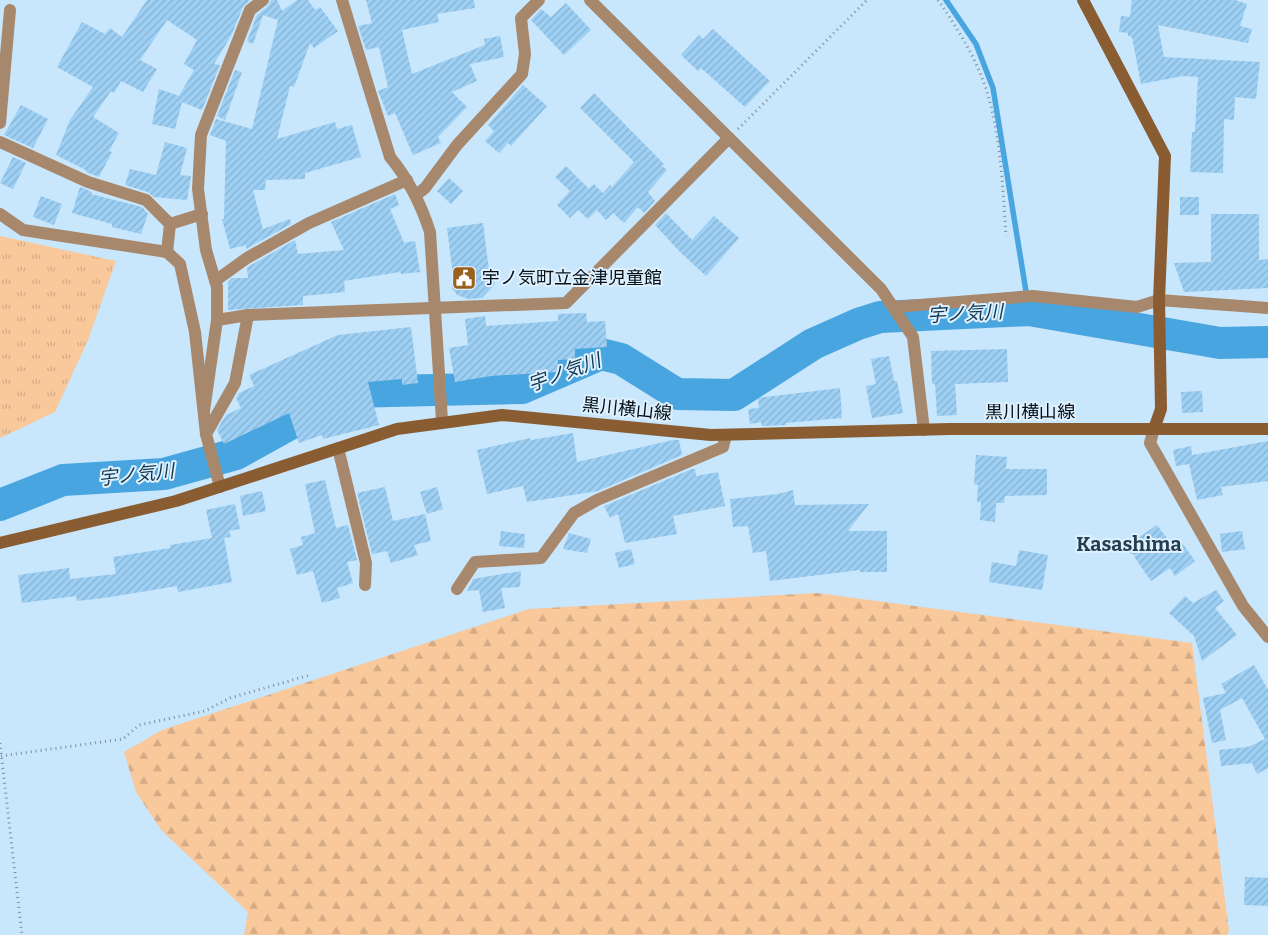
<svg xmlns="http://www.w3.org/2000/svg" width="1268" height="935" font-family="Bitter,'Noto Sans JP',serif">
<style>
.forest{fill:url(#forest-firs)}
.park{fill:url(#park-tufts)}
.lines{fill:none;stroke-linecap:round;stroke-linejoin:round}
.stream{stroke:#49a5e0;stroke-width:5.5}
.river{stroke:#49a5e0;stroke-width:32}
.building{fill:url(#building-hatch)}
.path{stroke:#7a90a0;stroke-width:3;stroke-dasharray:1 4;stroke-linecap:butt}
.street{stroke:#a7886c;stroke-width:12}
.secondary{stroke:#895d31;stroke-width:12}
.labels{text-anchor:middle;stroke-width:4;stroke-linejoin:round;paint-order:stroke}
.poi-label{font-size:18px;fill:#061017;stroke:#dff1ff;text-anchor:start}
.street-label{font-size:18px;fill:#061017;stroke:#dff1ff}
.water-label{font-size:19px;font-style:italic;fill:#0f364e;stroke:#dff1ff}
.quarter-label{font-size:20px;font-weight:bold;fill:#243d4f;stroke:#dff1ff}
</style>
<defs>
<pattern id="forest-firs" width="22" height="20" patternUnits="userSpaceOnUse" patternTransform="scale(1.25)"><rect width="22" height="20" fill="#f9c89b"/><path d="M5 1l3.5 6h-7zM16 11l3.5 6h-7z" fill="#d4ab85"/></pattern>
<pattern id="park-tufts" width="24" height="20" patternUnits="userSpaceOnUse" patternTransform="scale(1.25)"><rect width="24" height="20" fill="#f9c89b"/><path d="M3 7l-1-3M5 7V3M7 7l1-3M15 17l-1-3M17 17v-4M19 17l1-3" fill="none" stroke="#d4ab85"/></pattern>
<pattern id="building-hatch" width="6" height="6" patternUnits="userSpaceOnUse" patternTransform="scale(1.25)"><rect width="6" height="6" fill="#9dd0f4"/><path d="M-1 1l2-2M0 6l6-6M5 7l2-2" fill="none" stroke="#86b2d0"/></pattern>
</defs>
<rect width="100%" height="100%" fill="#c8e6fc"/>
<!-- forest -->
<path class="forest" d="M817 593 1192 643 1229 931 1227 935H244L248 912 162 831 136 792 124 752 162 730 529 609Z"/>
<!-- park -->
<path class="park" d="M0 236 116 261 88 340 55 412 0 438Z"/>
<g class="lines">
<!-- stream -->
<path class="stream" d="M946 0 976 44 993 88 1029 310"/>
<!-- river -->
<path class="river" d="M0 505 63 480 164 474 236 454 348 392 522 388 601 354 621 359 677 394 734 395 813 344 858 324 880 317 1029 310 1220 343 1268 342"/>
</g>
<!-- building -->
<g class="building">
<path d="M147 0H250L243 7 232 34 214 64 220 65 202 110 182 102 175 129 152 124 159 89 179 96 194 70 184 64 197 40 167 20 140 60 157 69 143 92 121 81 114 93 111 91 93 117 119 133 109 151 112 152 99 177 86 172V170L56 155 70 120 93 87 57 67 82 22 105 34 110 28 122 37Z"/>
<path d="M271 0H277L282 11 297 0H308L315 10 320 7 338 31 314 48 310 43 294 87 290 86 277 139 335 122 337 129 352 125 361 157 305 173V179L266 180 265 190H253L263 229 290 219 291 224 246 249V245L230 249 222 219H224L226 141 210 135 216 119 252 129 278 20 263 15 253 44 247 41 257 15 268 6Z"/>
<path d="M366 0H474L475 8 437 14 439 22 402 30 412 74 485 45 484 39 500 36 504 57 470 64 477 81 452 92 467 107 438 137 441 143 413 155 395 113 388 116 378 91 388 87 379 47 366 50 358 26 372 23Z"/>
<path d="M1132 0H1235L1247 4 1240 26 1252 29 1248 43 1158 25 1164 57 1260 62 1256 99 1235 97 1234 120 1224 119 1223 173 1190 172 1192 132H1195L1198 77 1183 76 1141 84 1132 37 1128 36V33L1119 32 1121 16 1130 17Z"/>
<path d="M566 3 591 30 564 55 531 20 541 9 551 17Z"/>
<path d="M713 29 770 81 745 107 701 68 698 71 681 55 699 35 703 39Z"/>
<path d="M235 70 242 72 225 120 217 116Z"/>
<path d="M523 85 547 106 511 146 508 143 499 153 485 141 494 131 488 125Z"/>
<path d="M594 93 664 164 662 166 667 170 648 192 655 201 644 213 638 207 624 223 613 213 606 220 597 210 588 219 578 210 570 218 557 205 570 191 555 177 566 166 589 189 594 184 603 193 610 185 612 187 634 162 580 108Z"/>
<path d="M21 105 48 119 33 148 4 135Z"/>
<path d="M165 142 187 148 180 175 191 176 187 200 154 197 148 192 125 185 130 169 156 175Z"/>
<path d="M13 157 26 163 13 189 0 183Z"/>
<path d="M449 178 463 191 451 204 437 191Z"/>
<path d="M80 187 92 192 91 194 142 207 148 214 141 234 112 227V224L72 213Z"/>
<path d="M395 194 399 205 390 209 404 243 415 241 420 272 401 274 400 272 344 281 345 292 303 296V305L228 310V282L232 278H248L247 268 251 265 295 240 298 254 344 250 331 222Z"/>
<path d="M41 196 62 204 54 225 33 217Z"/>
<rect x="1180" y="197" width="19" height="18"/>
<path d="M666 213 692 240 714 216 739 238 706 276 680 252 655 225Z"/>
<path d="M1211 214H1259V260L1268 259V288L1184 292 1174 263 1211 262Z"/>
<path d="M483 223 489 270 494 277 495 284 482 298 468 299 457 295 452 288 453 276 447 228Z"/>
<path d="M586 313 587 322 605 321 607 347 575 349V359L558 360V372L491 376 455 382 449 348 468 345 465 319 485 316 486 326 558 321V314Z"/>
<path d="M411 327 418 383 402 385V379L368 382 379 425 323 439 322 435 299 443 289 413 224 444 217 430 226 415 241 408 236 398 239 393 254 386 249 375 338 335Z"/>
<path d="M1007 349 1008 382 955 384 957 415 937 416 935 384H932L931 351Z"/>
<path d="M889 356 894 381H897L903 413 872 418 866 386 876 384 871 359Z"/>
<path d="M840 388 842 418 786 423V425L762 426 761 422 750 424 748 409 759 408 758 398Z"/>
<path d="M1202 391 1203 412 1182 413 1181 392Z"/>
<path d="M573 433 577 462 673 440H679L682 455 598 491 527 502 523 486 487 494 477 450 530 438 531 440Z"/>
<path d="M1268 441V481L1221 487 1223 495 1197 500 1189 464 1176 466 1173 450 1191 446 1192 455Z"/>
<path d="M976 455 1007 457 1006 469H1047V495L1005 496 1004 503H996L995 522 980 520 981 502H977L978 485 974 484Z"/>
<path d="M692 469H695L696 476 718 472 725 506 673 516 677 534 625 543 618 514 610 518 604 506Z"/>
<path d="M325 480 336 528 348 525 357 560 347 562 353 583 337 588 340 598 322 603 313 571 297 575 290 549 303 545 301 537 315 533 305 484Z"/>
<path d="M385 487 393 521 425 514 431 541 414 545 418 555 391 563 387 551 372 554 357 493Z"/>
<path d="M437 487 443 509 427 514 420 492Z"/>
<path d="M793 490 795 505 869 504 848 531H887V572H860V570L770 581 766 551 753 553 748 526 733 527 730 499 778 494Z"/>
<path d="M262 491 266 511 243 516 240 496Z"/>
<path d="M235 504 240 529 229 531 231 537 224 538 232 582 178 592 177 586 104 598 77 601 76 596 22 603 18 575 69 568 70 579 116 574 113 557 170 548V545L212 538 206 510Z"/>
<path d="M1157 525 1170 542 1178 537 1195 561 1175 576 1170 568 1151 581 1135 558V555L1120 550Z"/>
<path d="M501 531 525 534 524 548 499 546Z"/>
<path d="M1242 531 1245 549 1222 552 1220 534Z"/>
<path d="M569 533 591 539 587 553 563 549Z"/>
<path d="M631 549 635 564 619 568 615 553Z"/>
<path d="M1019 550 1048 555 1042 590 989 582 992 562 1016 566Z"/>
<path d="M521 571 520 587 501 588 505 608 483 612 479 590 467 591 473 579Z"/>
<path d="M1216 590 1224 601 1215 608 1237 635 1202 661 1194 636 1169 613 1185 596 1193 603Z"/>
<path d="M1254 665 1268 690V768L1257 774 1252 763 1221 766 1219 750 1248 747 1265 739 1242 698 1220 710 1226 740 1212 743 1203 698 1226 693 1221 684Z"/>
<path d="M1245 877 1268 878V906L1244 905Z"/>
</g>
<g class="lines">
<!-- path -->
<g class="path">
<path d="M938 0C958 29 978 61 988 95 1001 140 1003 190 1006 236"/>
<path d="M738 129 867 0"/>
<path d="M0 743 22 935"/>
<path d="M1 756 123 739 139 725 205 711 230 698 310 675"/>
</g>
<!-- street -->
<g class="street">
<path d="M342 0 390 157C409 180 421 204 430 232L442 421"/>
<path d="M590 0 881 289 913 337 924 430"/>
<path d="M0 123 10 10"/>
<path d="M0 142 88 182 146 200 170 224"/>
<path d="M416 195 425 188 457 145 522 74 525 54 521 18 539 0"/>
<path d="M0 214 23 230 167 252 180 264 195 332 206 434"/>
<path d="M167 252 170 224 202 214"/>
<path d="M215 281 247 258 309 223 407 180"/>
<path d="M894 307 1033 296 1137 307 1159 300 1268 308"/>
<path d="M217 320 248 315 566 303 729 138"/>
<path d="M204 411 217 320V287L206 250 198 189 201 135 250 10 263 0"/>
<path d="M1154 429 1150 443 1243 606 1268 637"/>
<path d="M338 448 366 563 365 585"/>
<path d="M220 487 206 434 235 383 248 315"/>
<path d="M457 589 475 562 541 558 574 513 597 500 723 447 726 435"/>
</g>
<!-- secondary -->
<g class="secondary">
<path d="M1083 0 1165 156 1159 300 1161 409 1154 429"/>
<path d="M0 543 176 501 397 429 502 415 711 435 950 429H1268"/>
</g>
</g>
<!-- icons -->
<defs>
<symbol id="civic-square" viewBox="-11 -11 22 22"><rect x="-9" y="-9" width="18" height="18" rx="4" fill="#9a601e" stroke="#dff1ff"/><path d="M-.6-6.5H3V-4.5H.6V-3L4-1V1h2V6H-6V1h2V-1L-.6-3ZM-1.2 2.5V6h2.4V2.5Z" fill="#fff"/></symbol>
</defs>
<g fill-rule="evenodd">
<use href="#civic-square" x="450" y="264" width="28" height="28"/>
</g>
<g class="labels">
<!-- poi labels -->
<g class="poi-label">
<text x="482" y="284">宇ノ気町立金津児童館</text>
</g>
<!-- street labels -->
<g class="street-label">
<text transform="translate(627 409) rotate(6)" y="6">黒川横山線</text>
<text x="1030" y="418">黒川横山線</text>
</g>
<!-- water labels -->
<g class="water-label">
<text transform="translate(965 313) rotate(-3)" y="7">宇ノ気川</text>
<text transform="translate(564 372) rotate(-20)" y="7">宇ノ気川</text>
<text transform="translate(136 474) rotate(-6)" y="7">宇ノ気川</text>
</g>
<!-- quarter labels -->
<g class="quarter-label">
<text x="1129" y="551">Kasashima</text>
</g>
</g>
</svg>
